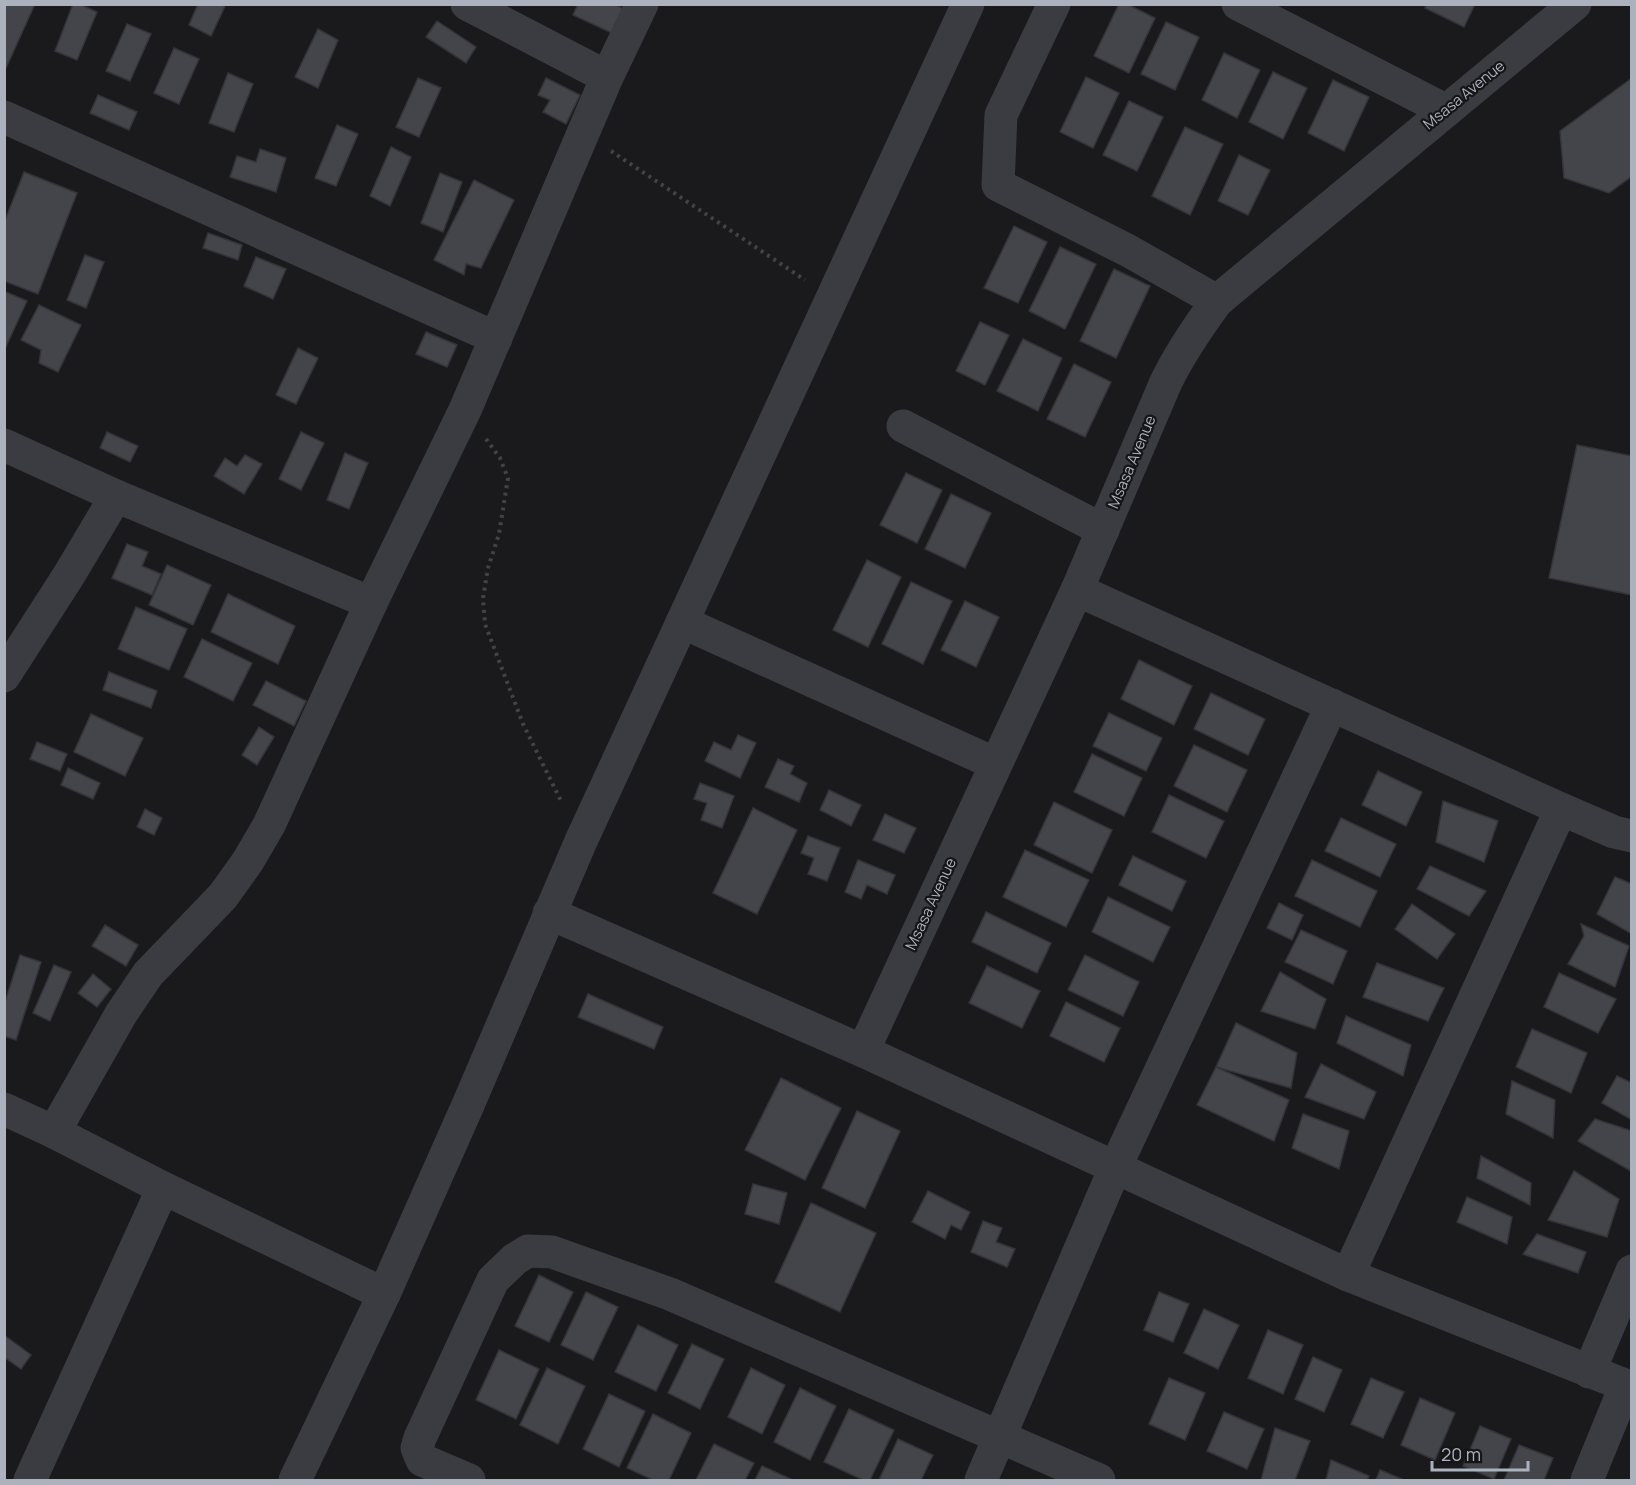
<svg xmlns="http://www.w3.org/2000/svg" width="1636" height="1485" font-family="Manrope,sans-serif">
<style>
.building{fill:#44454a;stroke:#343439;stroke-width:1.5}
.lines{fill:none;stroke-linecap:round;stroke-linejoin:round}
.path{stroke:#414349;stroke-width:4;stroke-dasharray:3 4.5;stroke-linecap:butt}
.minor{stroke:#3b3c42;stroke-width:33}
.labels{text-anchor:middle;stroke-width:4.5;stroke-linejoin:round;paint-order:stroke}
.street-label{font-size:15px;fill:#acb2bd;stroke:#151518}
</style>
<rect width="100%" height="100%" fill="#1a1a1d"/>
<!-- building -->
<g class="building">
<path d="M4 4H35L6 68 4 67Z"/>
<path d="M73 4H79L97 12 77 60 55 51Z"/>
<path d="M198 4H226L211 36 189 25Z"/>
<path d="M578 4H614L626 10 614 34 573 15Z"/>
<path d="M1119 4H1127L1155 18 1129 73 1094 56Z"/>
<path d="M1427 4H1475L1464 27 1425 8Z"/>
<path d="M437 21 476 47 466 63 426 37Z"/>
<path d="M1166 22 1199 37 1175 90 1141 74Z"/>
<path d="M127 24 151 34 130 81 106 71Z"/>
<path d="M318 29 338 40 318 88 295 77Z"/>
<path d="M174 48 199 59 179 104 154 93Z"/>
<path d="M1224 53 1260 70 1237 118 1202 100Z"/>
<path d="M1273 72 1307 88 1283 139 1249 122Z"/>
<path d="M228 73 253 84 234 132 209 123Z"/>
<path d="M1086 77 1119 93 1093 148 1060 132Z"/>
<path d="M418 78 441 88 419 137 396 127Z"/>
<path d="M546 78 580 95 566 124 543 112 550 100 538 95Z"/>
<path d="M1632 78V176L1609 193 1564 178 1560 131Z"/>
<path d="M1333 80 1369 97 1344 151 1308 133Z"/>
<path d="M98 95 137 112 129 130 90 113Z"/>
<path d="M1129 101 1163 117 1137 171 1103 155Z"/>
<path d="M337 125 358 134 336 186 315 178Z"/>
<path d="M1185 127 1223 144 1190 215 1152 196Z"/>
<path d="M391 147 411 157 390 206 370 196Z"/>
<path d="M260 149 286 158 276 192 230 177 237 156 256 162Z"/>
<path d="M1239 155 1270 170 1248 215 1218 201Z"/>
<path d="M24 172 77 193 38 294 4 281V223Z"/>
<path d="M440 173 462 182 443 232 421 223Z"/>
<path d="M474 180 514 200 481 268 466 264 464 275 434 260Z"/>
<path d="M1014 226 1047 242 1018 303 984 288Z"/>
<path d="M208 233 242 245 238 260 203 248Z"/>
<path d="M1060 247 1096 264 1065 329 1029 311Z"/>
<path d="M85 255 104 262 86 308 67 300Z"/>
<path d="M256 257 286 269 273 299 244 286Z"/>
<path d="M1114 269 1150 286 1116 358 1080 341Z"/>
<path d="M6 292 27 301 4 351V296Z"/>
<path d="M39 305 81 325 58 372 39 363 41 350 21 340Z"/>
<path d="M980 322 1009 335 985 385 956 371Z"/>
<path d="M426 332 457 345 447 367 416 354Z"/>
<path d="M1023 339 1062 358 1038 411 997 391Z"/>
<path d="M298 348 318 358 296 404 276 395Z"/>
<path d="M1074 364 1111 382 1085 437 1047 419Z"/>
<path d="M107 432 138 446 130 462 100 448Z"/>
<path d="M301 432 324 443 301 490 279 479Z"/>
<path d="M1577 445 1632 456V595L1549 578Z"/>
<path d="M345 453 368 463 349 509 327 500Z"/>
<path d="M245 455 262 464 244 494 214 476 225 458 237 466Z"/>
<path d="M906 473 942 490 917 543 880 525Z"/>
<path d="M951 494 991 513 965 568 925 549Z"/>
<path d="M127 544 148 552 142 566 161 574 152 595 112 578Z"/>
<path d="M867 560 901 577 868 647 833 630Z"/>
<path d="M167 565 211 585 193 625 149 605Z"/>
<path d="M911 582 952 601 923 664 882 644Z"/>
<path d="M228 594 295 626 278 664 211 632Z"/>
<path d="M965 601 999 617 976 667 941 650Z"/>
<path d="M136 607 187 629 169 670 118 649Z"/>
<path d="M202 639 252 663 233 701 184 677Z"/>
<path d="M1139 660 1192 686 1174 725 1121 699Z"/>
<path d="M109 672 157 691 151 708 103 690Z"/>
<path d="M266 681 306 701 294 726 253 705Z"/>
<path d="M1211 693 1265 719 1248 755 1194 729Z"/>
<path d="M1109 713 1162 738 1146 771 1093 746Z"/>
<path d="M91 714 143 738 125 776 74 752Z"/>
<path d="M259 727 274 737 257 765 242 755Z"/>
<path d="M738 735 756 743 740 778 705 761 714 742 731 750Z"/>
<path d="M37 742 67 754 60 771 30 759Z"/>
<path d="M1194 745 1247 770 1227 812 1174 786Z"/>
<path d="M1092 754 1142 778 1124 816 1074 792Z"/>
<path d="M778 759 794 766 790 774 807 783 799 802 765 787Z"/>
<path d="M68 768 100 783 93 799 61 785Z"/>
<path d="M1378 771 1422 792 1406 826 1362 805Z"/>
<path d="M700 783 734 796 722 828 701 820 707 803 694 799Z"/>
<path d="M829 790 861 805 851 826 820 810Z"/>
<path d="M1169 795 1224 821 1206 858 1152 832Z"/>
<path d="M1443 801 1498 821 1484 862 1436 842Z"/>
<path d="M1054 802 1112 830 1092 873 1034 845Z"/>
<path d="M753 808 797 830 757 914 713 893Z"/>
<path d="M145 809 162 818 154 835 137 827Z"/>
<path d="M885 814 916 828 904 853 873 840Z"/>
<path d="M1341 818 1396 844 1380 877 1325 851Z"/>
<path d="M808 836 840 848 827 881 808 874 814 858 801 853Z"/>
<path d="M1025 850 1089 880 1066 927 1003 897Z"/>
<path d="M1133 856 1186 881 1172 911 1119 885Z"/>
<path d="M858 860 895 875 887 894 867 885 861 899 845 892Z"/>
<path d="M1312 860 1377 891 1360 927 1295 896Z"/>
<path d="M1430 866 1486 891 1469 916 1417 889Z"/>
<path d="M1615 877 1632 884V934L1597 914Z"/>
<path d="M1108 897 1170 927 1153 962 1092 932Z"/>
<path d="M1279 903 1303 915 1292 940 1267 928Z"/>
<path d="M1412 904 1455 934 1437 959 1395 929Z"/>
<path d="M986 912 1051 943 1037 973 972 942Z"/>
<path d="M1581 924 1629 946 1615 987 1568 964 1584 936Z"/>
<path d="M105 925 138 945 126 966 92 946Z"/>
<path d="M1301 930 1347 951 1333 984 1285 962Z"/>
<path d="M20 955 41 962 16 1040 4 1036V1005Z"/>
<path d="M1085 955 1139 982 1123 1016 1068 990Z"/>
<path d="M1377 963 1444 988 1428 1021 1363 997Z"/>
<path d="M54 965 71 972 50 1021 33 1013Z"/>
<path d="M987 966 1040 991 1022 1028 969 1003Z"/>
<path d="M1280 972 1326 999 1315 1029 1261 1011Z"/>
<path d="M1559 973 1616 999 1598 1033 1544 1007Z"/>
<path d="M93 974 111 989 97 1007 78 993Z"/>
<path d="M588 994 663 1027 654 1049 578 1017Z"/>
<path d="M1066 1002 1120 1028 1104 1062 1050 1036Z"/>
<path d="M1346 1016 1411 1045 1403 1076 1337 1043Z"/>
<path d="M1236 1023 1297 1053 1291 1088 1216 1067Z"/>
<path d="M1532 1029 1587 1053 1571 1093 1516 1067Z"/>
<path d="M1321 1064 1376 1092 1364 1119 1305 1097Z"/>
<path d="M1216 1067 1289 1100 1274 1141 1197 1105Z"/>
<path d="M1617 1076 1632 1083V1120L1602 1103Z"/>
<path d="M781 1078 841 1108 805 1180 745 1150Z"/>
<path d="M1512 1081 1555 1100 1553 1138 1506 1114Z"/>
<path d="M857 1111 900 1131 865 1208 822 1188Z"/>
<path d="M1303 1114 1349 1131 1339 1169 1292 1148Z"/>
<path d="M1595 1119 1632 1131 1631 1171 1578 1141Z"/>
<path d="M1481 1156 1531 1183 1530 1205 1477 1178Z"/>
<path d="M1574 1171 1619 1199 1607 1237 1548 1220Z"/>
<path d="M753 1184 787 1193 779 1224 745 1214Z"/>
<path d="M928 1191 970 1212 961 1230 951 1225 945 1239 912 1222Z"/>
<path d="M1467 1197 1512 1217 1507 1244 1457 1222Z"/>
<path d="M811 1203 876 1233 840 1312 775 1282Z"/>
<path d="M983 1221 1002 1228 996 1242 1015 1249 1007 1267 971 1252Z"/>
<path d="M1537 1234 1586 1252 1578 1273 1523 1254Z"/>
<path d="M539 1275 573 1292 549 1342 515 1326Z"/>
<path d="M586 1292 618 1307 593 1360 561 1345Z"/>
<path d="M1159 1292 1189 1304 1173 1342 1144 1330Z"/>
<path d="M1204 1309 1239 1325 1218 1369 1184 1353Z"/>
<path d="M638 1325 678 1345 656 1391 615 1372Z"/>
<path d="M1268 1330 1303 1345 1283 1394 1248 1378Z"/>
<path d="M4 1335 31 1355 21 1369 4 1357Z"/>
<path d="M692 1344 724 1359 700 1409 668 1393Z"/>
<path d="M499 1350 539 1369 516 1419 476 1400Z"/>
<path d="M1313 1357 1342 1370 1324 1412 1295 1399Z"/>
<path d="M547 1368 585 1386 558 1444 520 1425Z"/>
<path d="M751 1368 785 1385 762 1434 728 1417Z"/>
<path d="M1169 1378 1205 1393 1185 1440 1149 1424Z"/>
<path d="M1371 1378 1404 1392 1383 1438 1351 1424Z"/>
<path d="M800 1388 836 1406 810 1460 774 1442Z"/>
<path d="M609 1394 645 1411 619 1467 583 1449Z"/>
<path d="M1420 1398 1455 1413 1435 1460 1401 1445Z"/>
<path d="M849 1409 894 1430 870 1480H863L824 1462Z"/>
<path d="M1224 1412 1264 1429 1247 1469 1207 1451Z"/>
<path d="M653 1414 691 1433 669 1480H653L627 1468Z"/>
<path d="M1480 1426 1511 1439 1494 1479 1463 1466Z"/>
<path d="M1275 1428 1310 1441 1295 1480H1261Z"/>
<path d="M898 1439 933 1455 921 1480H879Z"/>
<path d="M714 1444 754 1463 745 1480H696Z"/>
<path d="M1519 1445 1553 1458 1544 1480H1504Z"/>
<path d="M1331 1460 1369 1476 1367 1480H1326Z"/>
<path d="M762 1466 793 1480H755Z"/>
<path d="M1380 1470 1404 1480H1376Z"/>
</g>
<g class="lines">
<!-- path -->
<g class="path">
<path d="M611 151 805 280"/>
<path d="M486 439 500 458 508 478 499 534 488 568 483 598 485 624 523 724 562 803"/>
</g>
<!-- minor -->
<g class="minor">
<path d="M467 4 607 77"/>
<path d="M1054 4 1001 115 998 185 1127 250 1217 301"/>
<path d="M1238 4 1445 110"/>
<path d="M4 117 496 338"/>
<path d="M903 426 1103 530"/>
<path d="M4 445 116 496 371 603"/>
<path d="M1077 590 1561 809 1614 832 1632 836"/>
<path d="M682 622 996 764"/>
<path d="M4 676 69 575 116 496"/>
<path d="M549 913 863 1051 1348 1275 1632 1388"/>
<path d="M863 1051 1077 590 1166 382C1180 353 1198 327 1217 301L1575 4"/>
<path d="M4 1109 54 1132 163 1188 384 1294"/>
<path d="M54 1132 121 1014 148 974 223 896 248 861 269 825 371 603 465 410 607 77 642 4"/>
<path d="M1348 1275 1561 809"/>
<path d="M1589 1372 1632 1271"/>
<path d="M30 1480 163 1188"/>
<path d="M295 1480 384 1294 468 1105 581 841 968 4"/>
<path d="M469 1480 422 1460 417 1448 420 1438 493 1280 515 1259 528 1251 552 1252 670 1294 1099 1480"/>
<path d="M981 1480 1115 1168 1332 705"/>
<path d="M1587 1480 1625 1387"/>
</g>
</g>
<g class="labels">
<!-- street labels -->
<g class="street-label">
<text transform="translate(1464 95) rotate(-39)" y="5">Msasa Avenue</text>
<text transform="translate(1132 462) rotate(-67)" y="5">Msasa Avenue</text>
<text transform="translate(931 904) rotate(-65)" y="5">Msasa Avenue</text>
</g>
</g>
<!-- border -->
<rect width="1636" height="1485" fill="none" stroke="#acb2bd" stroke-width="12"/>
<!-- scale -->
<path d="M1432 1461v9h96v-9" fill="none" stroke="#acb2bd" stroke-width="3"/>
<text x="1441" y="1461" font-size="18" fill="#acb2bd" stroke="#151518" stroke-width="4.5" paint-order="stroke">20 m</text>
</svg>
